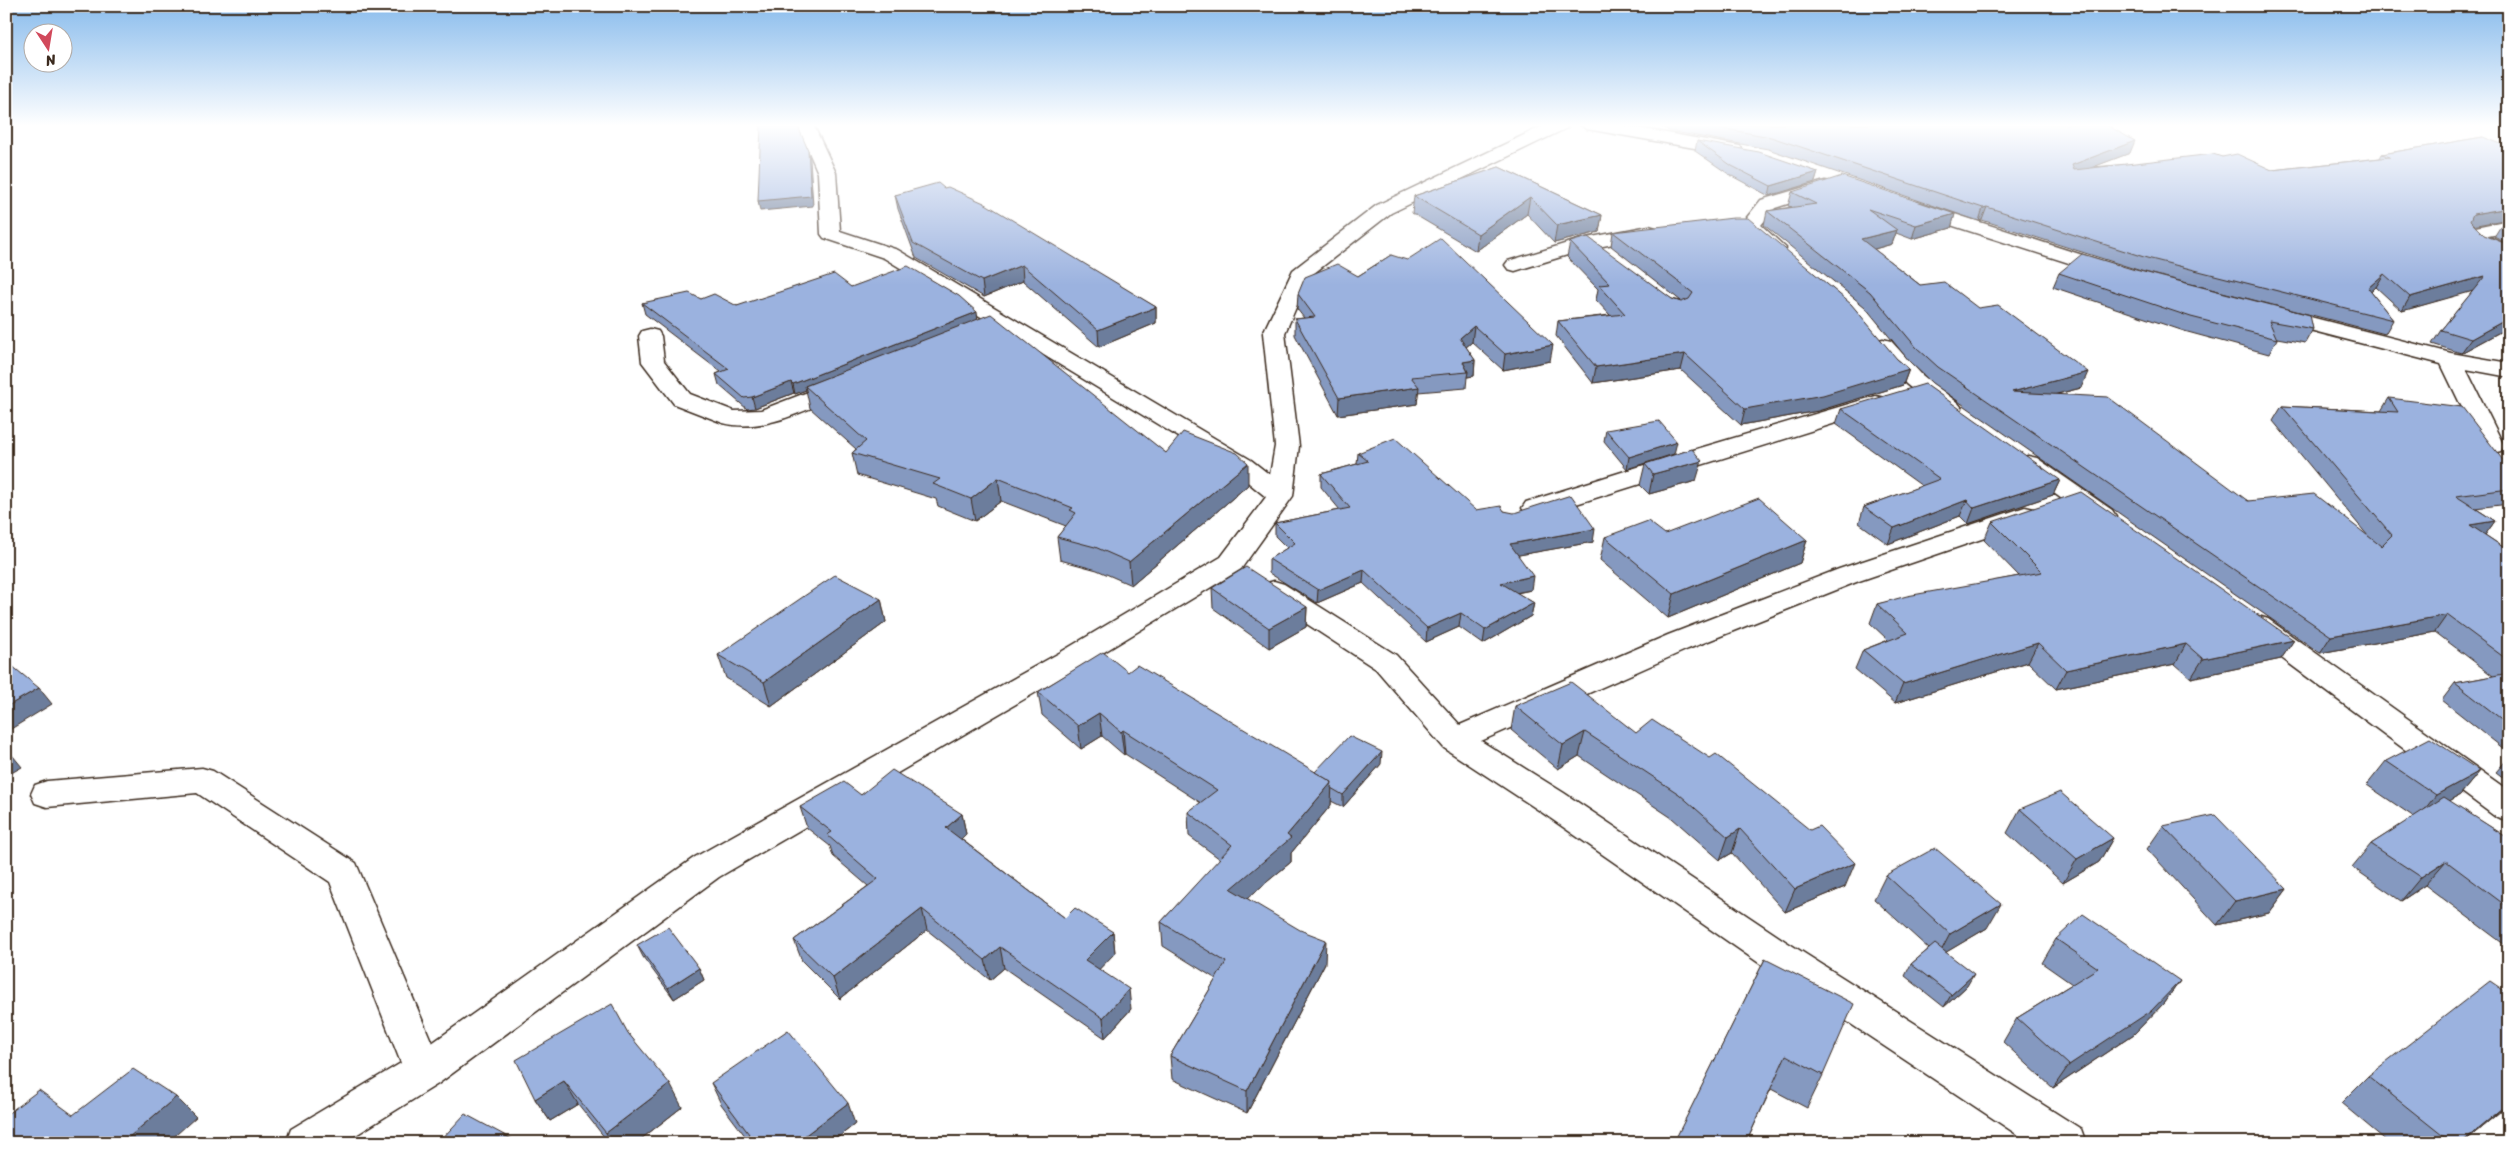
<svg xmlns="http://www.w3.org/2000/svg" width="2515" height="1149" font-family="Sriracha,sans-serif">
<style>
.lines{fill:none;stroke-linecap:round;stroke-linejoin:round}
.street-casing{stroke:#3b2a1e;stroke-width:3}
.street{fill:#fff;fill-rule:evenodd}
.wall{fill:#8599c0;stroke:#3b2a1e}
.shaded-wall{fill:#6c7d9c;stroke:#3b2a1e}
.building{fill:#9bb2df;stroke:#3b2a1e}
</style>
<rect width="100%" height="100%" fill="#fff"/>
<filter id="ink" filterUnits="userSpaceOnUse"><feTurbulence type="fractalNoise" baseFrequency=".02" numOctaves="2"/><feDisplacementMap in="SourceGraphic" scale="10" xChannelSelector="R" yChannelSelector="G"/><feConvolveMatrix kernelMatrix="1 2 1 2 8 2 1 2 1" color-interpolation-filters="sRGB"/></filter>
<g filter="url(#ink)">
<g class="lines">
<defs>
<g id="street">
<path d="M797 124H813L836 173 840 231 898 250 1251 460 1270 475 1275 446 1263 333 1293 270 1377 205 1547 124H1569L1567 128 1391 213 1309 277 1285 333 1299 446 1293 496 1241 569 1081 666 719 877 438 1084 343 1143H286L291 1129 401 1063 330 882 197 793 47 807 35 803 31 794 35 785 47 781 202 768 213 771 356 863 432 1043 695 857 1061 652 1221 557 1266 497 1233 470 884 258 824 238 821 234 818 173Z"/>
<path d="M1579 124H1616L1734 145 1740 146 1743 150 1740 154 1734 155 1587 129Z"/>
<path d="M1825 181 1831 182 1834 186 1831 190 1775 208 1761 225 1786 248 1783 252H1769L1740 226 1761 200Z"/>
<path d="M1917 202 2117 266 2120 270 2117 274 2110 276 2103 274 1910 212 1908 208 1910 204Z"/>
<path d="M2509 220V232L2488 236 2509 247V260L2477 247 2463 233 2466 229Z"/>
<path d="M1649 226 1656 228 1659 232 1656 236 1587 249 1515 271 1508 269 1505 265 1508 261 1581 239Z"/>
<path d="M2275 308 2451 353 2509 363V377L2466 369 2504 446 2501 451 2492 453 2483 451 2441 364 2267 319 2264 314 2267 309Z"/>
<path d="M650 329 658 331 661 336 664 361 690 394 734 411 761 410 842 379 850 381 854 386 850 391C811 407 766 434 723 423L674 404 642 362 639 336 642 331Z"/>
<path d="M1883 339 1891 341 1922 375 1958 403 1962 408 1958 413 1950 415 1942 413 1906 384 1872 346 1875 341Z"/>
<path d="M1876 396 1884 398 1888 403 1884 408 1544 514 1535 516 1526 514 1522 508 1526 502 1673 456Z"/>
<path d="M2028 456 2037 458 2112 510 2116 516 2112 522 2103 524 2094 522 2019 468 2016 463 2019 458Z"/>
<path d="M2025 507 2034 509 2038 515 2034 521 1859 581 1688 649 1481 741 1564 793 1785 941 2081 1129 2086 1143H2030L1759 963 1540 811 1444 748 1376 669 1264 596 1260 590 1264 584 1274 581 1284 584 1396 655 1460 725 1668 635 1839 569Z"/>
<path d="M2258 616 2268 619 2509 791V822L2497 818 2248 633 2244 626 2248 619Z"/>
</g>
</defs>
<!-- street casing -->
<use href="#street" class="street-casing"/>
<!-- street -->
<use href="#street" class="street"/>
</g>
<!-- wall -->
<g class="wall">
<path d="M1658 124H2105L2130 153 2092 167 2222 157 2272 170 2380 158 2382 154 2483 137 2474 226 2484 235 2508 244 2494 237 2502 224 2509 222V327L2461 353 2432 344 2441 330 2474 290 2402 311 2376 287 2371 292 2393 320 2385 334 2141 271 1982 220 1979 221 1961 215 1768 149 1669 131Z"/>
<path d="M1697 141 1818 172 1815 182 1769 196 1730 175 1695 151Z"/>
<path d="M1499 167 1602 215 1599 232 1554 243 1527 214 1476 251 1412 213 1414 196Z"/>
<path d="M944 188 1156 307V323L1099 347 1023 281 984 297 916 258 898 209 895 195Z"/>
<path d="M1792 192 1955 214 1951 228 1912 239 1896 233 1892 244 1874 249 1920 285 2081 388 2057 394 2248 501 2368 536 2273 421 2282 406 2381 411 2389 398 2509 468V504L2475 508 2495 521 2485 535 2509 551V753L2442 700 2455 683 2493 676 2435 632 2320 653 1932 383 1910 362 1865 307 1764 225 1767 211 1792 207 1788 206Z"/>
<path d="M1613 232 1897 359 1909 369 1903 385 1818 411 1741 425 1681 370 1593 383 1556 336 1558 321 1610 315 1596 300 1598 289 1567 257 1570 242 1672 299 1681 301 1611 246Z"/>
<path d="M1391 255 1550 361 1503 370 1472 342 1466 347 1475 360 1474 376 1467 377 1466 388 1418 392 1417 404 1338 415 1295 335V319L1304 318 1297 309 1298 294 1358 276Z"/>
<path d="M2059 273 2313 329 2305 343 2277 338V339L2269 354 2184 331 2053 287Z"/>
<path d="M851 287 978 319 1166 453 1248 485 1131 585 1097 570 1060 560 1057 537 1066 526 1001 501 975 521 938 506 936 499 857 475 852 453 856 449 810 408 806 390 795 394 794 393 755 408 747 409 719 385 716 374 721 372 645 314 642 303 701 299 737 306Z"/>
<path d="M1841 409 2060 480 2053 495 1968 524 1960 516 1888 544 1859 523 1864 507 1922 486 1836 424Z"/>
<path d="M1606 430 1674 454 1627 469 1604 441Z"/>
<path d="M1358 453 1476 510 1504 511 1593 542 1518 555 1531 590 1517 593 1534 603 1531 616 1483 644 1459 627 1426 642 1363 583 1317 603 1269 573V559L1287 548 1275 536V523L1340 510 1321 487V474L1357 464Z"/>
<path d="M1645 464 1696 481 1649 494 1640 485Z"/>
<path d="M1992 522 2294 640 2281 659 2191 678 2175 664 2056 689 2028 662 1895 703 1855 669 1863 650 1888 640 1870 623 1877 604 2019 576 1984 540Z"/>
<path d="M1665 534 1807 540 1800 563 1668 618 1600 560 1605 537Z"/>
<path d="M1212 588 1307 607 1306 627 1269 648 1213 608Z"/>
<path d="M881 599 886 622 771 706 726 678 718 655Z"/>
<path d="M1128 672 1315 772 1381 764 1343 807 1331 801V805L1291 853V862L1247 898 1325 963 1247 1113 1172 1079 1170 1056 1216 979 1163 946 1161 922 1220 859 1189 836 1188 812 1201 803 1125 754 1124 755 1102 736 1081 749 1042 715 1038 692Z"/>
<path d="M1515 706 1636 733 1845 887 1785 912 1732 853 1720 860 1672 818 1579 756 1558 769 1511 730Z"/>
<path d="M2509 757V782L2496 772Z"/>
<path d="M2386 761 2480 771 2460 795 2449 801 2508 838 2509 837V948L2425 885 2401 901 2352 867 2371 844 2414 817 2367 785Z"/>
<path d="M861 795 962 814 966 834 961 839 1065 918 1113 932 1115 953 1099 969 1131 1009 1105 1038 1004 968 990 980 927 930 840 999 802 961 794 940 868 886 833 856 830 846 807 828 800 807Z"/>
<path d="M2020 809 2113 838 2099 862 2063 883 2007 833Z"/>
<path d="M2163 826 2287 889 2269 913 2217 925 2147 849Z"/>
<path d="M1886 875 1987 928 1946 952 1967 986 1944 1007 1905 976 1911 964 1929 949 1874 899Z"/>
<path d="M2056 939 2180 981 2163 1004 2134 1034 2053 1088 2003 1042 2017 1018 2072 984 2042 963Z"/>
<path d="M637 945 699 968 704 980 674 999 643 957Z"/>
<path d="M1765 959 1823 1075 1807 1108 1771 1089 1746 1143H1674Z"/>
<path d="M2509 994V1104L2463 1143H2389L2341 1103 2368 1076Z"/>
<path d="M628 1033 682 1107 636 1143H609L578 1104 550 1121 535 1099Z"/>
<path d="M711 1083 855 1124 831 1143H740L746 1137 721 1104Z"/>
</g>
<!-- shaded-wall -->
<g class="shaded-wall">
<path d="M2135 141 2130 153 2067 177 2072 165Z"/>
<path d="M808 150 810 159 813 206 760 211 758 201Z"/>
<path d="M1818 172 1815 182 1769 196 1771 186Z"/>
<path d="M1530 197 1527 214 1476 251 1478 234Z"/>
<path d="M1987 207 1982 220 1979 221 1983 208Z"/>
<path d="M2509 208V219L2466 227 2473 214Z"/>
<path d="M1955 214 1951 228 1912 239 1916 225Z"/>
<path d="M1602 215 1599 232 1554 243 1557 225Z"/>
<path d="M1897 230 1892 244 1857 254 1861 239Z"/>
<path d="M1022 265 1023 281 984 297 982 281Z"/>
<path d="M2384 274 2376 287 2360 302 2368 288Z"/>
<path d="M2485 276 2477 290 2402 311 2410 297Z"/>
<path d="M1156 307V323L1099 347 1098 330Z"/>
<path d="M977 312 978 322 805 386 806 390 795 394 793 384Z"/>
<path d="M2509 318V327L2461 353 2471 339Z"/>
<path d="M1474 326 1472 342 1458 354 1460 338Z"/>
<path d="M1553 345 1550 361 1503 370 1505 354Z"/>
<path d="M1685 354 1681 370 1593 383 1596 367Z"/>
<path d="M1475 360 1474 376 1467 377 1468 372 1463 362Z"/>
<path d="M1909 369 1903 385 1818 411 1741 425 1745 409Z"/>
<path d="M2088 372 2081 388 2005 407 2012 392Z"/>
<path d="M791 382 794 393 755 408 752 397Z"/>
<path d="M1419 387 1417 404 1338 415 1339 398Z"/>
<path d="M1677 442 1674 454 1627 469 1629 457Z"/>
<path d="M1702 461 1696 481 1649 494 1653 474Z"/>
<path d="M1248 463V485L1131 585 1129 562Z"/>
<path d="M998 478 1001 501 975 521 971 499Z"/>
<path d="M2060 480 2053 495 1968 524 1974 508Z"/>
<path d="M1967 500 1960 516 1888 544 1894 528Z"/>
<path d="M2495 521 2483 538 2470 525Z"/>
<path d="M1595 529 1593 542 1508 557 1510 544Z"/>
<path d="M1807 540 1800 563 1668 618 1674 594Z"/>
<path d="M1364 570 1363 583 1317 603 1318 590Z"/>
<path d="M1533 576 1531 590 1499 596 1501 583Z"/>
<path d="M881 599 886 622 771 706 764 682Z"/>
<path d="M1534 603 1531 616 1483 644 1485 630Z"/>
<path d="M1307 607 1306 627 1269 648V628Z"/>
<path d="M1461 613 1459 627 1426 642 1427 628Z"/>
<path d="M2447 615 2435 632 2320 653 2331 636Z"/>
<path d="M2294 640 2281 659 2191 678 2203 659Z"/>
<path d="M2038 643 2028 662 1895 703 1903 684Z"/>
<path d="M2186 644 2175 664 2056 689 2066 670Z"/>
<path d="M39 688 52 704 6 732V707Z"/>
<path d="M1099 713 1102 736 1081 749 1078 726Z"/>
<path d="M1123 730 1125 754 1124 755 1121 732Z"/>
<path d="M1585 732 1579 756 1558 769 1563 745Z"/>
<path d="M8 750 22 767 6 776V751Z"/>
<path d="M1382 752 1381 764 1343 807V795Z"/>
<path d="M2480 771 2460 795 2417 819 2436 795Z"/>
<path d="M1332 782 1331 805 1291 853V862L1231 912V889L1287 835Z"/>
<path d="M962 814 966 834 951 849 946 828Z"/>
<path d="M1740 829 1732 853 1720 860 1728 837Z"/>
<path d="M2113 838 2099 862 2063 883 2077 859Z"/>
<path d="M2446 861 2425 885 2401 901 2421 877Z"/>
<path d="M1855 863 1845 887 1785 912 1795 889Z"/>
<path d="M2287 889 2269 913 2217 925 2235 901Z"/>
<path d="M2001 904 1987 928 1938 957 1950 934Z"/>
<path d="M922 909 927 930 840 999 833 978Z"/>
<path d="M1113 932 1115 953 1088 981 1085 960Z"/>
<path d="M1326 940 1325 963 1247 1113V1091Z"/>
<path d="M1000 947 1004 968 990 980 985 960Z"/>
<path d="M699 968 704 980 674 999 668 988Z"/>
<path d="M1974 974 1967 986 1944 1007 1951 995Z"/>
<path d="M2180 981 2163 1004 2134 1034 2053 1088 2069 1065Z"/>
<path d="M1129 989 1131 1009 1105 1038 1103 1018Z"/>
<path d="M564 1081 578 1104 550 1121 535 1099Z"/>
<path d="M670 1084 682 1107 636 1143H612L606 1133Z"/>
<path d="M176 1097 196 1117 167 1143H122Z"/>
<path d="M848 1103 855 1124 831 1143H795Z"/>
<path d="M2509 1103V1104L2463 1143H2461Z"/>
</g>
<!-- building -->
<g class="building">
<path d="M761 124H797L808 150 811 196 758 201Z"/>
<path d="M1697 124H2105L2135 141 2072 165 2074 170 2213 154 2222 157 2237 154 2272 170 2390 157 2382 154 2483 137 2509 147V208L2473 214 2470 221 2484 235 2509 245V318L2471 339 2441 330 2485 276 2410 297 2384 274 2368 288 2393 320 2147 258 1987 207 1983 208 1965 202 1771 137Z"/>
<path d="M1697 141 1759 152 1818 172 1771 186 1732 166Z"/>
<path d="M1499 167 1602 215 1557 225 1530 197 1478 234 1414 196Z"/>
<path d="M1842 176 1955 214 1916 225 1868 209 1897 230 1861 239 1920 285 1944 282 1978 308 1998 305 2088 372 2012 392 2108 397 2248 501 2314 494 2381 546 2392 535 2282 406 2398 412 2389 398 2462 407 2509 468V489L2456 496 2495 521 2470 525 2509 551V661L2447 615 2331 636 1938 367 1916 347 1870 292 1767 211 1816 204 1792 192Z"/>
<path d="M938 183 944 188 948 187 984 203 1156 307 1098 330 1022 265 982 281 913 243 895 195Z"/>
<path d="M1733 218H1748L1851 304 1897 359 1909 369 1823 395 1745 409 1685 354 1596 367 1558 321 1625 314 1599 285 1610 284 1570 242 1588 237 1672 299 1681 302 1689 299 1693 293 1613 232Z"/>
<path d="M2509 222V227L2502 224Z"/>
<path d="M1441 238 1553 345 1505 354 1474 326 1460 338 1475 360 1463 362 1468 372 1411 377 1419 387 1339 398 1295 319 1315 317 1298 294 1305 277 1337 264 1358 276 1391 255 1407 260Z"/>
<path d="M2082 254 2132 269 2310 315 2313 329 2269 321 2277 339 2191 317 2059 273Z"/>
<path d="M908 266 959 296 977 312 793 384 791 382 752 397 744 398 716 374 729 369 642 303 689 293 701 299 714 294 737 306 834 274 851 287Z"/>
<path d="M991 314 1166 453 1183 432 1237 453 1248 463 1129 562 1095 547 1057 537 1076 513 1070 510 1073 508 998 478 971 499 933 484 940 479 852 453 866 441 805 386Z"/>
<path d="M1925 384 2060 480 1974 508 1967 500 1894 528 1864 507 1940 479 1841 409Z"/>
<path d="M1659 421 1677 442 1629 457 1606 430Z"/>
<path d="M1395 438 1476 510 1501 506 1504 511 1514 513 1571 495 1595 529 1510 544 1533 576 1501 583 1534 603 1485 630 1461 613 1427 628 1364 570 1318 590 1269 559 1295 543 1275 523 1350 508 1321 474 1368 461 1358 453Z"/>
<path d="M1692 449 1702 461 1653 474 1645 464Z"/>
<path d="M2081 492 2294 640 2203 659 2186 644 2066 670 2038 643 1903 684 1863 650 1908 633 1877 604 1907 596 2042 572 1992 522Z"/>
<path d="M1759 498 1807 540 1674 594 1605 537 1648 521 1665 534Z"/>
<path d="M1246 567 1307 607 1269 628 1212 588Z"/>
<path d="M835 575 881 599 764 682 718 655Z"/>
<path d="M1103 652 1128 672 1137 665 1332 782 1287 835 1291 838 1231 889 1300 930 1326 940 1247 1091 1170 1056 1226 962 1161 922 1232 845 1188 812 1217 790 1123 730 1121 732 1099 713 1078 726 1038 692Z"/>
<path d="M6 661 39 688 6 707Z"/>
<path d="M2509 673V725L2455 683Z"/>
<path d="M1571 682 1636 733 1652 720 1710 758 1716 754 1810 830 1819 826 1855 863 1795 889 1740 829 1728 837 1679 794 1585 732 1563 745 1515 706Z"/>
<path d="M1349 736 1382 752 1343 795 1331 788 1332 782 1315 772Z"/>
<path d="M2430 738 2480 771 2436 795 2386 761Z"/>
<path d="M892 770 962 814 946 828 1065 918 1075 908 1113 932 1085 960 1129 989 1103 1018 1000 947 985 960 922 909 833 978 794 940 878 879 827 835 832 832 800 807 844 782 861 795Z"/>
<path d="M2060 792 2113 838 2077 859 2020 809Z"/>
<path d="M2444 797 2508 838 2509 837V908L2446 861 2421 877 2371 844Z"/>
<path d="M2215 815 2287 889 2235 901 2163 826Z"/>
<path d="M1935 848 2001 904 1950 934 1886 875Z"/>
<path d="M2083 914 2180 981 2151 1011 2069 1065 2017 1018 2098 968 2056 939Z"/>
<path d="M668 927 699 968 668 988 637 945Z"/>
<path d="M1935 944 1974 974 1951 995 1911 964Z"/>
<path d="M1765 959 1854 1004 1823 1075 1786 1055 1746 1143H1680L1675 1140Z"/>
<path d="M2490 981 2509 994V1103L2461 1143H2452L2368 1076Z"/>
<path d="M612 1004 628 1033 670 1084 606 1133 564 1081 535 1099 516 1060Z"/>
<path d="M788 1030 848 1103 795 1143H740L749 1134 711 1083Z"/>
<path d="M133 1069 176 1097 122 1143H6V1115L39 1090 73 1115Z"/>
<path d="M465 1114 519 1143H438Z"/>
</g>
</g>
<!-- sky -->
<linearGradient id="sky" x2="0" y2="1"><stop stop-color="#88bbec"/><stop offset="0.44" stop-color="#fff"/><stop offset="1" stop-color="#fff" stop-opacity="0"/></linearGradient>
<rect width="2515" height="285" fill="url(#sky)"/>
<!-- margin -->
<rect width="2515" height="1149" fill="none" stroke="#fff" stroke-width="25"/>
<rect x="12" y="12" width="2490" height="1124" fill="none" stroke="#3b2a1e" stroke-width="2" filter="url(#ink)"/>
<!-- north arrow -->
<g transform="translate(48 48) rotate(168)"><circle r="24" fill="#ffffff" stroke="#b1aaa5"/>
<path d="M0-4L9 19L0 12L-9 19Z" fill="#d1495b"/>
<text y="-8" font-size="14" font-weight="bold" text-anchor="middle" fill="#3b2a1e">N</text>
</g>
</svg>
